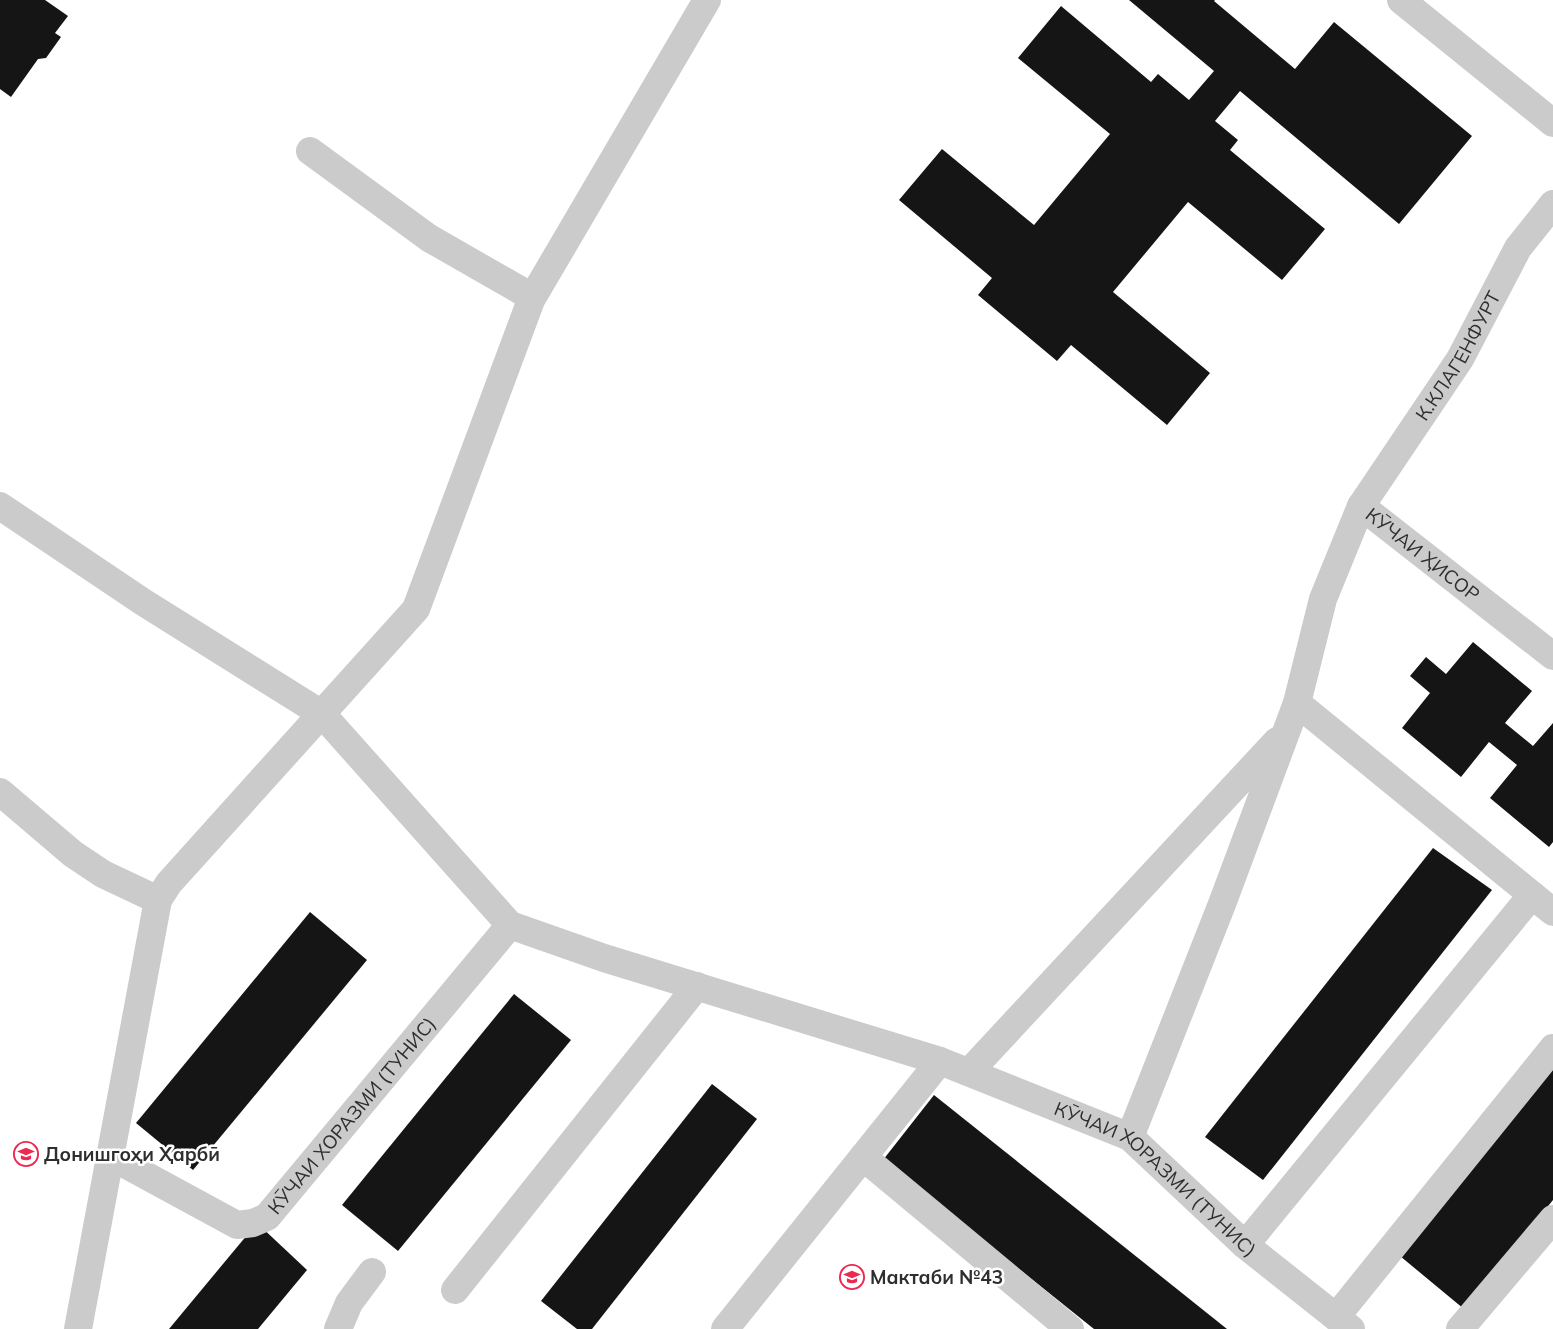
<svg xmlns="http://www.w3.org/2000/svg" width="1553" height="1329" font-family="Mulish,sans-serif">
<style>
.building{fill:#151515}
.lines{fill:none;stroke-linecap:round;stroke-linejoin:round}
.minor{stroke:#cbcbcb;stroke-width:28}
.labels{text-anchor:middle;stroke-width:5;stroke-linejoin:round;paint-order:stroke}
.street-label{font-size:19px;fill:#2e2e2e;stroke:#fff}
.poi-label{font-size:19px;font-weight:bold;fill:#2e2e2e;stroke:#fff;text-anchor:start}
</style>
<rect width="100%" height="100%" fill="#fff"/>
<!-- building -->
<g class="building">
<path d="M0 0H45L68 16 55 33 61 37 46 58 38 59 11 97 0 89Z"/>
<path d="M1129 0H1215L1214 1 1295 69 1334 22 1472 136 1399 224 1240 91 1215 121 1238 140 1230 150 1325 229 1282 280 1188 202 1113 292 1210 373 1167 425 1071 345 1057 361 978 295 992 278 899 200 942 149 1034 225 1110 134 1018 58 1061 6 1151 82 1158 74 1189 100 1214 71Z"/>
<path d="M1473 642 1532 691 1505 723 1533 746 1553 723V842L1549 847 1490 798 1517 765 1489 742 1461 777 1402 728 1430 693 1410 676 1426 657 1446 674Z"/>
<path d="M1433 848 1492 890 1263 1180 1205 1137Z"/>
<path d="M310 912 367 960 193 1170 136 1123Z"/>
<path d="M514 994 571 1040 398 1251 342 1205Z"/>
<path d="M1553 1069V1200L1464 1309 1400 1256Z"/>
<path d="M712 1084 757 1119 592 1329H577L541 1301Z"/>
<path d="M934 1095 1227 1329H1094L883 1160Z"/>
<path d="M257 1223 307 1270 258 1329H169Z"/>
</g>
<g class="lines">
<!-- minor -->
<g class="minor">
<path d="M1401 0 1553 123"/>
<path d="M310 151 429 238 532 297"/>
<path id="s1" d="M0 506 143 602 322 714 510 925 604 958 940 1061 1130 1137 1245 1245 1351 1329"/>
<path id="s2" d="M1361 506 1460 359 1518 248 1553 204"/>
<path id="s3" d="M1297 703 1323 599 1361 506 1553 656"/>
<path d="M0 792 73 854 103 874 158 900"/>
<path d="M969 1072 1277 741"/>
<path d="M1130 1137 1222 904 1297 703 1553 912"/>
<path id="s4" d="M110 1156 237 1225 253 1223 267 1217 510 925"/>
<path d="M863 1157 1070 1329"/>
<path d="M1245 1245 1532 895"/>
<path d="M455 1290 697 986"/>
<path d="M1336 1317 1553 1048"/>
<path d="M78 1329 158 900 169 883 416 609 531 300 707 0"/>
<path d="M338 1329 349 1303 372 1272"/>
<path d="M725 1329 940 1061"/>
<path d="M1460 1329 1553 1219"/>
</g>
</g>
<!-- icons -->
<defs>
<symbol id="university-ring" viewBox="-11 -11 22 22"><circle r="9.5" fill="#fff" stroke="#ec2950" stroke-width="1.5"/><path d="M0-5L7-2L0 1L-7-2ZM-4 1L0 2.5L4 1V4Q0 6-4 4Z" fill="#ec2950"/></symbol>
<symbol id="school-ring" viewBox="-11 -11 22 22"><circle r="9.5" fill="#fff" stroke="#ec2950" stroke-width="1.5"/><path d="M0-5L7-2L0 1L-7-2ZM-4 1L0 2.5L4 1V4Q0 6-4 4Z" fill="#ec2950"/></symbol>
</defs>
<g fill-rule="evenodd">
<use href="#university-ring" x="12" y="1140" width="28" height="28"/>
<use href="#school-ring" x="838" y="1263" width="28" height="28"/>
</g>
<g class="labels">
<!-- street labels -->
<g class="street-label">
<text dy="7" stroke="none"><textPath href="#s2" startOffset="179">К.КЛАГЕНФУРТ</textPath></text>
<text dy="7" stroke="none"><textPath href="#s3" startOffset="286">КӮЧАИ ҲИСОР</textPath></text>
<text dy="7" stroke="none"><textPath href="#s4" startOffset="308">КӮЧАИ ХОРАЗМИ (ТУНИС)</textPath></text>
<text dy="7" stroke="none"><textPath href="#s1" startOffset="1366">КӮЧАИ ХОРАЗМИ (ТУНИС)</textPath></text>
</g>
<!-- poi labels -->
<g class="poi-label">
<text x="44" y="1161">Донишгоҳи Ҳарбӣ</text>
<text x="870" y="1284">Мактаби №43</text>
</g>
</g>
</svg>
